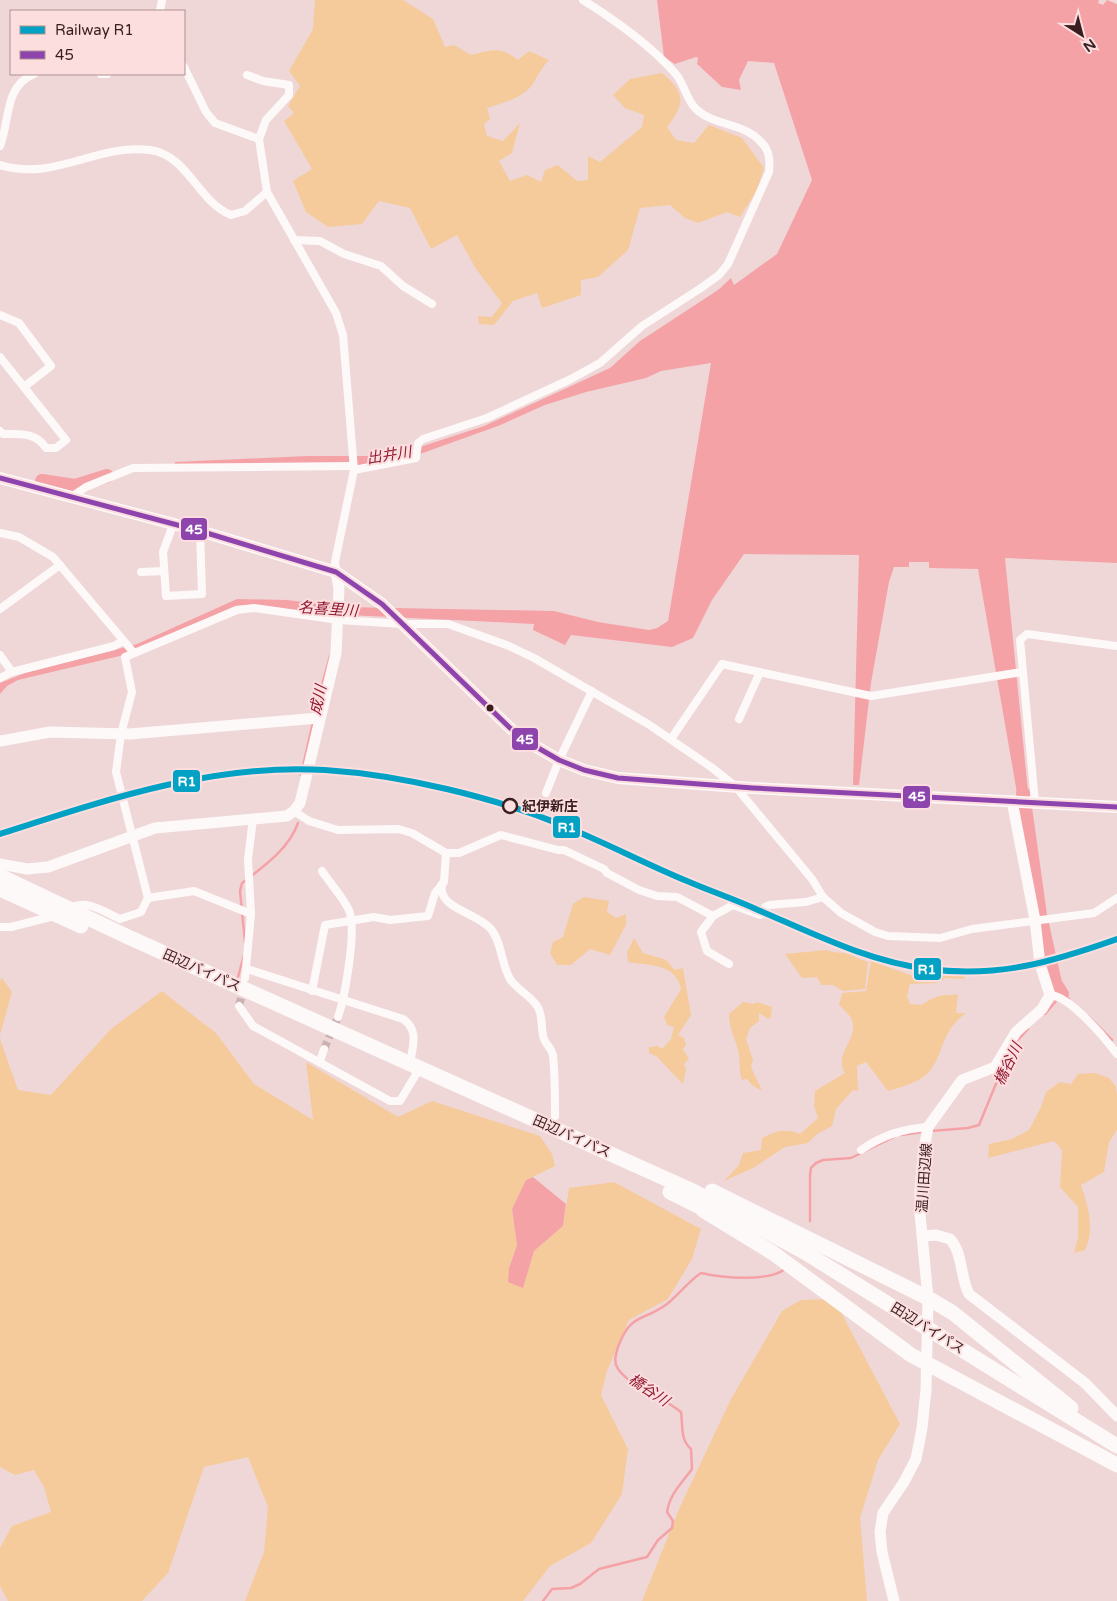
<svg xmlns="http://www.w3.org/2000/svg" width="1117" height="1601" font-family="'Varela Round','Noto Sans JP',sans-serif">
<style>
.green{fill:#f5cb9c}
.water{fill:#f5a2a7}
.lines{fill:none;stroke-linecap:round;stroke-linejoin:round}
.stream{stroke:#f5a2a7;stroke-width:2.5}
.river{stroke:#f5a2a7;stroke-width:14}
.street-tunnel{stroke:#cab2b3;stroke-width:8;stroke-dasharray:8 4;stroke-linecap:butt}
.street{stroke:#fdf9f9;stroke-width:8}
.secondary{stroke:#fdf9f9;stroke-width:11}
.primary{stroke:#fdf9f9;stroke-width:12}
.highway{stroke:#fdf9f9;stroke-width:15}
.bus-1-casing{stroke:#fcdedf;stroke-width:9}
.bus-1{stroke:#8e44ad;stroke-width:5}
.rail-1-casing{stroke:#fcdedf;stroke-width:10}
.rail-1{stroke:#03a2c5;stroke-width:6}
.bus-dot{fill:#381e1f;stroke:#fcdedf;stroke-width:2}
.stop-dot{fill:#fcdedf;stroke:#381e1f;stroke-width:2.5}
.labels{text-anchor:middle;stroke-width:4;stroke-linejoin:round;paint-order:stroke}
.stop-label{font-size:14px;font-weight:bold;fill:#381e1f;stroke:#fcdedf;text-anchor:start}
.street-label{font-size:14px;fill:#381e1f;stroke:#fcdedf}
.water-label{font-size:15px;font-style:italic;fill:#921932;stroke:#fcdedf}
.line-badge{stroke:#fcdedf;stroke-width:2}
.badge-label{font-size:14px;text-anchor:middle;font-weight:bold;fill:#fff}
</style>
<rect width="100%" height="100%" fill="#efd7d8"/>
<!-- green -->
<g class="green">
<path d="M315 0H403L433 19 445 47 454 45 471 55C491 50 501 46 518 60L529 51 549 60C542 67 539 74 534 82 525 98 502 103 487 108L490 119 484 124 487 136 503 141 520 123 512 153 499 161 510 181 527 175 541 182 545 170 558 165 577 181 588 180V156L600 162 642 127 644 115 625 108 613 95 630 79 662 73C685 92 686 104 667 127L676 140 694 143 709 125 742 138 764 168 757 190 740 217 727 212 698 223 685 218 670 205 640 208 628 250 598 277 581 280V295L542 308 537 293 513 301 494 325 479 324 478 316 492 317 502 303 476 269 457 235 431 249 410 208 379 201 362 224 328 227 306 212 293 181 312 169 284 121 294 113 288 106 300 86 289 71 313 29Z"/>
<path d="M584 897 609 901 607 912 616 918 626 914V925L610 955 590 949 571 965H557L550 953 553 942 563 937 573 904Z"/>
<path d="M634 938 643 953 666 960 675 970 683 968 691 1015 678 1035 684 1038 686 1045 683 1049 689 1059 684 1064 686 1069 683 1084 656 1056 649 1053V1047L658 1046 662 1049 671 1039 674 1027 667 1025 664 1017 681 989C676 963 650 966 628 962L627 952Z"/>
<path d="M827 950C834 953 837 952 844 953 851 954 859 960 868 962L865 989 843 991 833 985H821L817 977 802 978 785 954Z"/>
<path d="M871 961 913 976H965L964 979 946 978 936 983 910 984 907 996 910 1004 922 1005C933 996 944 994 958 995L956 1013H966C939 1033 945 1054 928 1073 918 1083 901 1087 888 1091L866 1062 857 1066 858 1091 853 1090 836 1109 832 1126 817 1134 808 1143 785 1147 753 1168 724 1181 739 1165 743 1153 761 1150 762 1138C776 1131 786 1128 800 1134L818 1118 814 1106 815 1091 845 1073C833 1053 859 1040 852 1020 850 1015 843 1009 839 1005L842 993 866 991Z"/>
<path d="M2 978 12 992 0 1035V980Z"/>
<path d="M162 991 216 1033 254 1084 313 1120 306 1062 398 1117 432 1101 540 1136 552 1154 555 1166 526 1180 512 1209 517 1245 509 1268 523 1287 534 1251 563 1226 569 1188 614 1182 701 1229 692 1259 668 1299 629 1320 607 1371 601 1395 628 1449 622 1494 591 1543 550 1566 523 1601H245L264 1552 268 1507 248 1457 204 1467 168 1573 142 1601H8L0 1586V1548L12 1526 51 1512 44 1487 34 1470 15 1475 0 1467V1039L18 1090 51 1095 111 1029Z"/>
<path d="M743 1002 754 1004 757 1002 772 1007 771 1017 768 1019 759 1013V1021L750 1028 746 1039 753 1060 751 1067 762 1091 752 1085 747 1079 742 1080C739 1071 740 1064 739 1055 737 1041 729 1031 729 1014Z"/>
<path d="M1095 1073 1109 1078 1116 1087 1117 1095V1130L1109 1142 1104 1172 1081 1185C1088 1205 1095 1230 1085 1250L1074 1253 1078 1237V1207L1060 1187 1062 1150 1054 1141 988 1158 989 1144 1012 1139 1029 1130 1041 1107 1046 1092 1060 1082 1071 1084 1078 1074Z"/>
<path d="M834 1299 900 1424 878 1460 860 1518 867 1601H642L680 1507 730 1401 782 1311 801 1300Z"/>
</g>
<!-- water -->
<g class="water">
<path d="M657 0H1099L1098 3 1103 5 1107 0 1117 4V563L1005 558 1028 792 1017 793 978 569 929 568V562H909V567H894L889 582 871 683 859 785H853L859 555 744 554 712 600 693 638 672 647 571 635 565 645 533 630 534 624 348 615 245 605 235 606 124 655 18 680 7 686 0 694V683L25 673 137 644 237 599 287 600 344 607 554 611 598 622 649 630 657 628 668 621 711 363 661 371 646 378 586 392 545 405 498 426 420 454 366 465 174 466 175 462 307 456H382L423 446 484 426 610 368 640 341 718 290 731 278 734 285 777 254 812 180 774 63 748 61 739 80 741 90 722 87 697 64 698 58 696 57 675 64 664 57Z"/>
<path d="M533 1177 566 1204 563 1226 534 1251 523 1288 508 1282 509 1268 517 1245 512 1209 526 1180Z"/>
</g>
<g class="lines">
<!-- stream -->
<g class="stream">
<path d="M314 714 330 656"/>
<path d="M301 775 313 722"/>
<path d="M245 942 240 891 242 883C263 867 289 849 298 823"/>
<path d="M238 977 244 955"/>
<path d="M1045 1014 1062 994 1069 999"/>
<path d="M1088 1016 1112 1040"/>
<path d="M1016 1042 1028 1029"/>
<path d="M931 1131 968 1128 979 1125 1007 1057"/>
<path d="M901 1135 923 1132"/>
<path d="M810 1221V1175L811 1168 816 1163 823 1160 851 1158 894 1137"/>
<path d="M543 1601 552 1589 571 1588 580 1584 599 1569 647 1557 658 1540 672 1528 673 1521 667 1512C670 1493 682 1483 692 1469L691 1449C680 1440 683 1425 681 1412 662 1396 633 1389 618 1369 613 1362 616 1354 618 1347 631 1312 643 1322 667 1304 679 1294 689 1281 701 1273 722 1278 769 1282 785 1269"/>
</g>
<!-- river -->
<g class="river">
<path d="M42 481 75 486 107 476"/>
<path d="M1023 793 1040 915 1055 983 1062 994"/>
</g>
<!-- street-tunnel -->
<g class="street-tunnel">
<path d="M239 1006 244 986"/>
<path d="M324 1049 338 1017"/>
</g>
<!-- street -->
<g class="street">
<path d="M160 11 162 0"/>
<path d="M184 67 206 112 215 123 259 139"/>
<path d="M101 74H107"/>
<path d="M247 75 263 81 289 85V95L266 120 259 139 267 192 336 313 343 335 354 470 335 562 336 572"/>
<path d="M0 146C10 121 4 86 34 74"/>
<path d="M0 165C55 182 97 143 150 150 188 155 198 202 231 215L245 211 267 192"/>
<path d="M294 240 320 241 344 254 381 266 403 286 432 304"/>
<path d="M0 315 19 323 51 366 24 387"/>
<path d="M0 357 66 440 56 448H46C36 432 20 434 3 434L0 431"/>
<path d="M354 470 416 458 418 443 423 439 487 418 571 379 600 363 642 326 701 288 719 275 728 264 769 172C770 160 770 150 760 141 744 123 714 126 696 109 685 98 685 84 675 73 650 45 615 20 583 0"/>
<path d="M71 497 86 487 133 468 352 466"/>
<path d="M173 525 163 552 166 596 202 594 200 531"/>
<path d="M0 533 19 537 53 557 134 653"/>
<path d="M141 572 164 571"/>
<path d="M0 609 60 565"/>
<path d="M0 655 12 672"/>
<path d="M0 678 12 672 114 646 123 641"/>
<path d="M739 719 760 672"/>
<path d="M671 739 722 664 871 696 1022 672"/>
<path d="M546 793 559 760 592 691"/>
<path d="M1035 802 1020 640 1027 634 1117 646"/>
<path d="M294 811 309 821 338 830 398 829 412 833 446 853H459L501 835 558 850H564L604 869 607 873 639 890 657 896 677 897 713 916"/>
<path d="M322 871C329 882 347 902 350 913 356 933 345 997 338 1017"/>
<path d="M442 884C437 909 477 912 491 929 502 943 501 963 510 979 517 990 530 995 537 1006 544 1016 540 1028 544 1039 546 1045 552 1048 553 1056 555 1075 555 1096 555 1116"/>
<path d="M148 898 194 891 251 914"/>
<path d="M69 908C88 899 102 911 120 919L141 912 148 898 116 772 121 734 132 692 125 657 237 610 254 608 339 620 403 624H448L509 646 534 658 648 724 711 767 735 786 812 879 823 897 841 913 875 932 888 936 940 938 972 929 1094 913 1117 898"/>
<path d="M0 927H11L54 916"/>
<path d="M729 964 707 951 701 932 713 916 733 905 760 915 765 907 769 905 806 902 823 897"/>
<path d="M247 969 403 1019C419 1030 413 1045 410 1063"/>
<path d="M245 978 251 914 248 859 253 819"/>
<path d="M312 991 325 925 374 917 390 920 428 916 435 893 444 882 446 853"/>
<path d="M1050 995C1070 996 1105 1038 1117 1054"/>
<path d="M239 1006 253 1026 390 1101H400L415 1076"/>
<path d="M320 1061 324 1049"/>
<path d="M861 1150C883 1135 902 1129 928 1127"/>
</g>
<!-- secondary -->
<g class="secondary">
<path d="M0 741 50 732 130 734 319 718"/>
<path d="M0 864 27 869 48 867 155 828 287 816 294 811 300 803 336 653 339 588 336 572"/>
<path d="M923 1236 936 1235 950 1239C963 1253 960 1277 969 1294L1085 1383 1117 1416"/>
<path d="M894 1601 882 1552 880 1532 883 1513 904 1482 916 1459 922 1428 926 1390 928 1298 920 1214V1192L923 1155 928 1127 962 1080 995 1067 1016 1032 1042 1009 1050 995 1040 964 1035 920 1012 801"/>
</g>
<!-- primary -->
<path class="primary" d="M0 478 200 531 336 572 382 604 510 728 533 745 559 760 584 770 618 778 753 788 1117 807"/>
<!-- highway -->
<g class="highway">
<path d="M0 876 126 936 693 1191 806 1253 1117 1446"/>
<path d="M0 889 81 926"/>
<path d="M712 1191 928 1298 953 1313 1071 1408"/>
<path d="M670 1192 714 1214"/>
<path d="M703 1210 773 1253 911 1355 1117 1465"/>
</g>
<defs>
<path id="bus-1" d="M0 478 200 531 336 572 382 604 510 728 533 745 559 760 584 770 618 778 753 788 1117 807"/>
</defs>
<!-- bus-1 casing -->
<use href="#bus-1" class="bus-1-casing"/>
<!-- bus-1 -->
<use href="#bus-1" class="bus-1"/>
<defs>
<path id="rail-1" d="M0 834C105 800 213 763 325 770 401 775 494 797 564 826 606 843 646 864 687 881 710 891 734 899 758 910 812 933 869 962 928 969 999 978 1052 962 1117 939"/>
</defs>
<!-- rail-1 casing -->
<use href="#rail-1" class="rail-1-casing"/>
<!-- rail-1 -->
<use href="#rail-1" class="rail-1"/>
</g>
<!-- markers -->
<circle class="bus-dot" cx="490" cy="708" r="4.5"/>
<circle class="stop-dot" cx="510" cy="806" r="7"/>
<g class="labels">
<!-- stop labels -->
<g class="stop-label">
<text x="522" y="811">紀伊新庄</text>
</g>
<!-- street labels -->
<g class="street-label">
<text transform="translate(202 970) rotate(24)" y="5">田辺バイパス</text>
<text transform="translate(572 1136) rotate(24)" y="5">田辺バイパス</text>
<text transform="translate(924 1178) rotate(-86)" y="5">温川田辺線</text>
<text transform="translate(928 1328) rotate(32)" y="5">田辺バイパス</text>
</g>
<!-- water labels -->
<g class="water-label">
<text transform="translate(389 455) rotate(-9)" y="5">出井川</text>
<text transform="translate(328 609) rotate(4)" y="5">名喜里川</text>
<text transform="translate(318 700) rotate(-78)" y="5">成川</text>
<text transform="translate(1008 1064) rotate(-64)" y="5">橋谷川</text>
<text transform="translate(649 1390) rotate(34)" y="5">橋谷川</text>
</g>
</g>
<g class="line-badge">
<rect x="180" y="517" width="28" height="24" rx="5" fill="#8e44ad"/>
<rect x="511" y="727" width="28" height="24" rx="5" fill="#8e44ad"/>
<rect x="172" y="769" width="29" height="24" rx="5" fill="#03a2c5"/>
<rect x="902" y="785" width="29" height="24" rx="5" fill="#8e44ad"/>
<rect x="552" y="815" width="29" height="24" rx="5" fill="#03a2c5"/>
<rect x="913" y="957" width="29" height="24" rx="5" fill="#03a2c5"/>
</g>
<g class="badge-label">
<text x="194" y="534">45</text>
<text x="525" y="744">45</text>
<text x="187" y="786">R1</text>
<text x="917" y="801">45</text>
<text x="567" y="832">R1</text>
<text x="927" y="974">R1</text>
</g>
<!-- legend -->
<rect x="10" y="10" width="175" height="65" fill="#fcdedf" stroke="#ae9192"/>
<rect x="20" y="26" width="25" height="8" fill="#03a2c5" stroke="#ae9192"/>
<text x="55" y="35" font-size="15" fill="#381e1f">Railway R1</text>
<rect x="20" y="51" width="25" height="8" fill="#8e44ad" stroke="#ae9192"/>
<text x="55" y="60" font-size="15" fill="#381e1f">45</text>
<!-- north arrow -->
<g transform="translate(1082 35) rotate(144)" stroke="#fcdedf" stroke-width="4" paint-order="stroke">
<path d="M0-4L9 19L0 12L-9 19Z" fill="#381e1f"/>
<text y="-8" font-size="14" font-weight="bold" text-anchor="middle" fill="#381e1f">N</text>
</g>
</svg>
